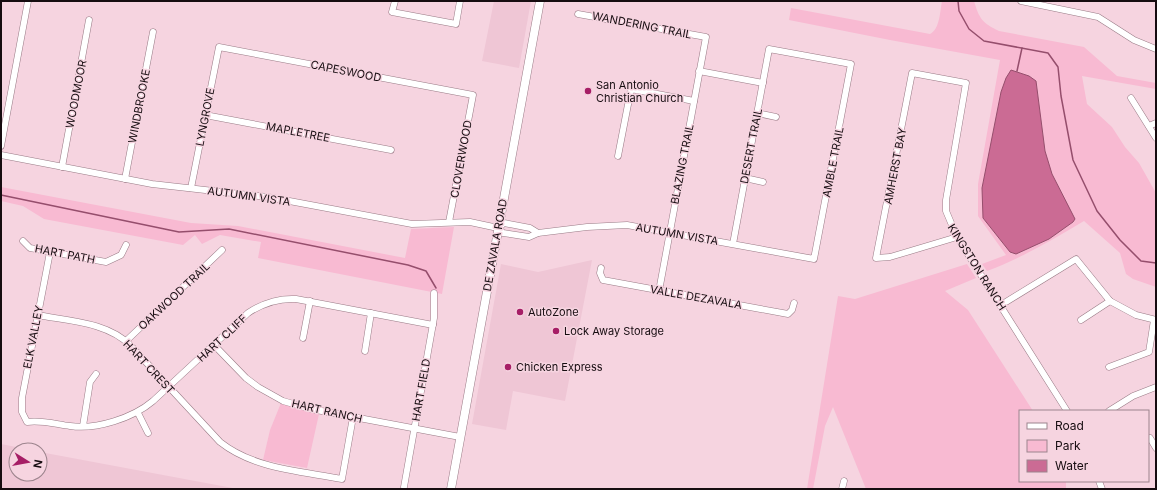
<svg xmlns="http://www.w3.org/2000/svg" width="1157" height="490" font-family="Inter,sans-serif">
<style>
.built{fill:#efc6d5}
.green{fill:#f8bad2}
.water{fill:#cb6b94;stroke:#954e6c}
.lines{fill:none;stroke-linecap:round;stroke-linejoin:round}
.stream{stroke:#954e6c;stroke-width:1.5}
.minor-casing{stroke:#997b86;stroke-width:7}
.major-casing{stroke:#997b86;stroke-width:9}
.minor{stroke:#fff;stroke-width:6}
.major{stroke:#fff;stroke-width:8}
.poi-dot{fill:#a61e66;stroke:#f6d4e0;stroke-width:1.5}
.labels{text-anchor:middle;stroke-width:3;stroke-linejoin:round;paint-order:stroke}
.street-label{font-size:11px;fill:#160c10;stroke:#f6d4e0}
.poi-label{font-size:11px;fill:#160c10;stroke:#f6d4e0;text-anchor:start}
</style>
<rect width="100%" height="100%" fill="#f6d4e0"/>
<!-- built -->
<g class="built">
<path d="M494 1H531L519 68 482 61Z"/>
<path d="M592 260 565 401 513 391 506 430 472 424 501 264 538 272Z"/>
<path d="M1 444 31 450H16V474H40V452L238 489H1Z"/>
</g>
<!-- green -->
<g class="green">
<path d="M942 1H974C979 18 982 23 999 31L1084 47 1117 76 1156 83V89L1082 76 1087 104 1112 127 1125 147 1139 163 1156 193V287L1133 279 1126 274 1120 253 1084 221C1052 240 1022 258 987 271L982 264 1006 255 978 216V184L1000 60 890 40 789 20 791 8 930 34C940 29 940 11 942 1Z"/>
<path d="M1 187 191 223 238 226 405 258 411 229 454 227 442 294 258 258 261 242 220 235 202 244 195 235 183 245 44 219 23 206 1 201Z"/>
<path d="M967 264 976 278 945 291 968 310 1033 411H1020V481H1066V489H866L833 407 825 426 813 489H807L838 296 855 299Z"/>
<path d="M281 403 319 414 307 468 263 460 270 430Z"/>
</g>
<!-- water -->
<path class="water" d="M1011 70 1029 76 1036 81 1045 151 1052 174 1075 219 1073 222 1049 239 1016 254 1010 252 983 218 982 188 1001 92 1006 78Z"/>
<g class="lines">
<!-- stream -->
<g class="stream">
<path d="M958 1 959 11 969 29 984 41 1048 53 1058 67 1061 96 1073 160 1097 211 1120 240 1141 261 1156 263"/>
<path d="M1017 71 1022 48"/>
<path d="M1 195 179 232 229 229 408 265 426 271 436 288"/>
</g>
<defs>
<g id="minor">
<path d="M395 1 392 12 456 24 460 1"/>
<path d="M1021 1 1098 17 1134 40 1156 49"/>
<path d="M578 14 706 37 659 291"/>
<path d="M699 71 763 83"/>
<path d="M1131 98 1156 138"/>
<path d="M757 113 776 117"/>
<path d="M205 115 391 150"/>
<path d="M1149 126 1156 123"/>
<path d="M1 146 28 1"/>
<path d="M1 155 152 184 268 197 412 224 470 222 498 228 503 233 529 237 538 233 587 227 627 225 814 259 851 64 769 49 733 244"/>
<path d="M618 156 631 89 694 101"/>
<path d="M62 167 89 20"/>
<path d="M745 178 763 182"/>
<path d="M125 179 153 32"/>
<path d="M191 188 219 47 473 95 449 222"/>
<path d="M498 228 504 223 530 228 538 233"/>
<path d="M957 237 890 257 876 258 912 73 966 83 946 200V211L957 237 1067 411"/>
<path d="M23 241 30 248 106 262 121 255 126 245"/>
<path d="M50 252 22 398V412L27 422C42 420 55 424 70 426 96 430 133 418 153 401L248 313C263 303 278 298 296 299L433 325"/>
<path d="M601 268 600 273 603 280 788 314 792 310 794 303"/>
<path d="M1001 305 1076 259 1110 301 1136 315 1156 320"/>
<path d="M37 315C69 321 108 322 131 346L220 442C254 469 300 471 342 479L353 417"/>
<path d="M1081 320 1110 301"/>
<path d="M303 338 310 301"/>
<path d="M126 341 222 250"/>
<path d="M214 345 246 378 258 387 283 401 311 409 460 437"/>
<path d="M365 351 371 313"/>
<path d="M1109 367 1149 352 1154 320"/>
<path d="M1109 411 1133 396 1156 387"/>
<path d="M138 413 148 433"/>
<path d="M83 426 90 382 96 374"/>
<path d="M1150 438 1156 448"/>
<path d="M1099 481 1102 489"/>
<path d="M404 487 434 318V293"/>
<path d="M842 489 844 481"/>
</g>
<path id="major" d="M451 489 540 1"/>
</defs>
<!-- minor casing -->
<use href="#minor" class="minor-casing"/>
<!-- major casing -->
<use href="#major" class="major-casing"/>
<!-- minor -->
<use href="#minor" class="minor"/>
<!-- major -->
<use href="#major" class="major"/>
</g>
<!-- markers -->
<g class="poi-dot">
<circle cx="588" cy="91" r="4"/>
<circle cx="520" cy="312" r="4"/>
<circle cx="556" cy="331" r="4"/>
<circle cx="508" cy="367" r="4"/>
</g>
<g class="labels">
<!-- street labels -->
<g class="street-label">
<text transform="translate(642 25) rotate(11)" y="4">WANDERING TRAIL</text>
<text transform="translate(346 71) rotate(11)" y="4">CAPESWOOD</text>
<text transform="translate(76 94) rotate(-79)" y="4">WOODMOOR</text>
<text transform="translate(139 106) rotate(-79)" y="4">WINDBROOKE</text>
<text transform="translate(205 117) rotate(-79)" y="4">LYNGROVE</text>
<text transform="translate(298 132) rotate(11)" y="4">MAPLETREE</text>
<text transform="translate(751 146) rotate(-79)" y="4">DESERT TRAIL</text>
<text transform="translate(461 159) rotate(-80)" y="4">CLOVERWOOD</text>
<text transform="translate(833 162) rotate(-79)" y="4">AMBLE TRAIL</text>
<text transform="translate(682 164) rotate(-79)" y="4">BLAZING TRAIL</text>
<text transform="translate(895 166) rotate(-79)" y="4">AMHERST BAY</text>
<text transform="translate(249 196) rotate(8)" y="4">AUTUMN VISTA</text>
<text transform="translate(677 234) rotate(10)" y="4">AUTUMN VISTA</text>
<text transform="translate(495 245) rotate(-80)" y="4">DE ZAVALA ROAD</text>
<text transform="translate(65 254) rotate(11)" y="4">HART PATH</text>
<text transform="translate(977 267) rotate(58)" y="4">KINGSTON RANCH</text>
<text transform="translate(174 296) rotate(-43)" y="4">OAKWOOD TRAIL</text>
<text transform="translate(696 297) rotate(10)" y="4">VALLE DEZAVALA</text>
<text transform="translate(33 337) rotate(-79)" y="4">ELK VALLEY</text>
<text transform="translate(222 338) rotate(-43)" y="4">HART CLIFF</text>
<text transform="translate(149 367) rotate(47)" y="4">HART CREST</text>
<text transform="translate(421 390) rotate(-80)" y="4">HART FIELD</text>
<text transform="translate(327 411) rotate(13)" y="4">HART RANCH</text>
</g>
<!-- poi labels -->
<g class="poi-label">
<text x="596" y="89">San Antonio<tspan x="596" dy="13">Christian Church</tspan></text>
<text x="528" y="316">AutoZone</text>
<text x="564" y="335">Lock Away Storage</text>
<text x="516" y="371">Chicken Express</text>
</g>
</g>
<!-- border -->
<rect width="1157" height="490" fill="none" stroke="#160c10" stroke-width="4"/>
<!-- legend -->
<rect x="1019" y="410" width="130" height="72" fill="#f6d4e0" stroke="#9c848d"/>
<rect x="1027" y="423" width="20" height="6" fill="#ffffff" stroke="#9c848d"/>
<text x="1055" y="430" font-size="12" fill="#160c10">Road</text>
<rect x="1027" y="440" width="20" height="12" fill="#f8bad2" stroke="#9c848d"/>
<text x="1055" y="450" font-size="12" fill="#160c10">Park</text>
<rect x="1027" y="460" width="20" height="12" fill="#cb6b94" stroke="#9c848d"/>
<text x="1055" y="470" font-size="12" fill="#160c10">Water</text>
<!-- north arrow -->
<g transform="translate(28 462) rotate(101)"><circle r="19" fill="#f6d4e0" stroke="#9c848d"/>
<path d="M0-3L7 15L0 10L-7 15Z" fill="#a61e66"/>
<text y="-6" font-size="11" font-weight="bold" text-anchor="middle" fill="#160c10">N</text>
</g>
</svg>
